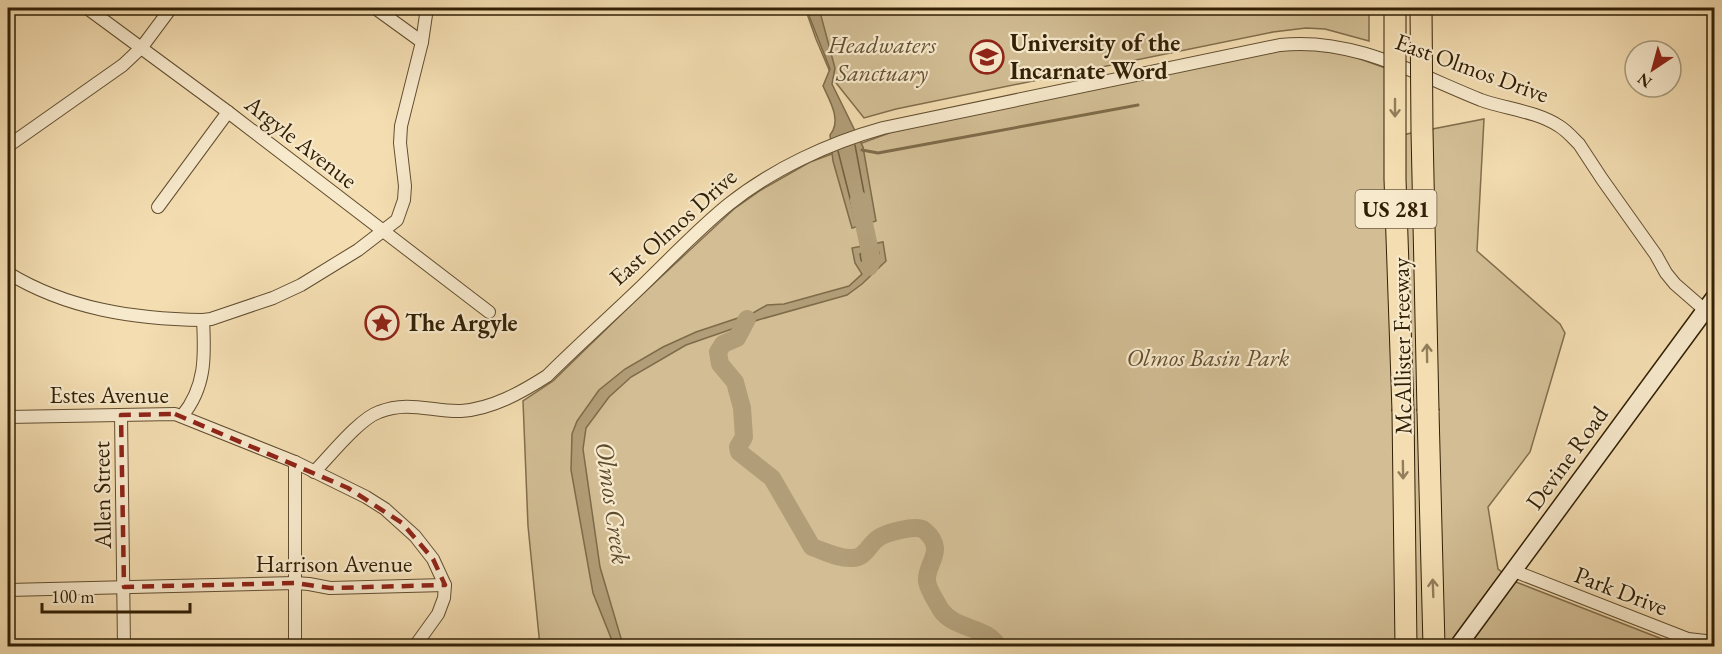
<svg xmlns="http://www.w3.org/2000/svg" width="1722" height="654" font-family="'EB Garamond',serif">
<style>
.green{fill:#d2bd94;stroke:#826e4c;stroke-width:1.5}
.water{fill:#b19d77;stroke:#7e6b49;stroke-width:1.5}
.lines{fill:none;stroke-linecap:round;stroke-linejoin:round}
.shore{stroke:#725e3e;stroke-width:1.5}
.stream{stroke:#7e6b49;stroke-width:3}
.river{stroke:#b19d77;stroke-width:18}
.street-casing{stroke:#624f30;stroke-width:14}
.secondary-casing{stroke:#322005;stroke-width:19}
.highway-casing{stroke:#322005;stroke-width:23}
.street{stroke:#f7e9cc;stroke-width:12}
.secondary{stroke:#f7e9cc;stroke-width:16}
.highway{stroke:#f3ddb1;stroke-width:21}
.highway-bridge-casing{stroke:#322005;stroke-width:23;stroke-linecap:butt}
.highway-bridge{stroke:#f3ddb1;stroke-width:21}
.oneway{stroke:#927e5b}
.marked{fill:none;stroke:#8f2418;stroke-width:4.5;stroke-dasharray:12 8;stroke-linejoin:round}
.labels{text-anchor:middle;stroke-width:4.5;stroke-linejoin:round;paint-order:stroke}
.shield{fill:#f7e9cc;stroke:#6d5c41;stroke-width:1.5}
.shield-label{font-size:22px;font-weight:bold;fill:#322005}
.poi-label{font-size:24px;font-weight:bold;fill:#322005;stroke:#f7e9cc;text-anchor:start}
.park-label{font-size:24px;font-style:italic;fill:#624f30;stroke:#f7e9cc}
.street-label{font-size:24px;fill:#322005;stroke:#f7e9cc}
.water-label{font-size:26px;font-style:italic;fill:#5e4c2d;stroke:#f7e9cc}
</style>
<rect width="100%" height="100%" fill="#f3ddb1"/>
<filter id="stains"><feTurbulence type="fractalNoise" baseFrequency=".00333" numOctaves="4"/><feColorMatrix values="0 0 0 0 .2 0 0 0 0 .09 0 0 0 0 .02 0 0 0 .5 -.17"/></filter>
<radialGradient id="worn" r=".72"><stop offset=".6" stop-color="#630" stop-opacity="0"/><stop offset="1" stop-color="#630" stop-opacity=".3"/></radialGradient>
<!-- green -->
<g class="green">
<path d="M805 8H1369V41L1325 29 1306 28 1273 32 896 109 864 118 833 79 816 39Z"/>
<path d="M1301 48 1349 55 1391 70V137L1484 119 1477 251 1560 324 1565 333 1530 452 1488 507 1498 569 1516 582 1680 646H540L528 526 523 401 553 381 635 301 734 209 761 190 810 162 892 132 1278 50Z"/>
</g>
<!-- water -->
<g class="water">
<path d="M806 8H817L820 12 835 68 832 84 863 147 876 221 852 228 833 161 830 135C842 121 830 101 823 86L830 69Z"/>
<path d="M883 242 886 261 862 284 847 295 758 320 686 345 631 377 609 397 586 428 583 449 600 567 623 645V646H613V643L593 593 571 470 572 434 577 421 599 390 625 369 663 347 696 332 753 313 767 305 784 304 849 286 862 274 855 263 852 248Z"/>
</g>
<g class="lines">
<!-- shore -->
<g class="shore">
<path d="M838 151 855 218 858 220 867 217 868 214 855 145"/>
<path d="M876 250 879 252V259L870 269H867L861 260 860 254Z"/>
</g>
<!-- stream -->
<path class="stream" d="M862 150 878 153 1138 105"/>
<!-- river -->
<g class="river">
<path d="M859 200 872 261 869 267"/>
<path d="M747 319 737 338 723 344 718 352 720 364 735 382 742 408 744 437 738 447 739 452 772 478 812 547C824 551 839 559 852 558 865 558 868 546 877 539 884 533 917 524 924 530 948 550 925 564 927 581 928 590 936 601 941 610 955 630 986 626 998 646"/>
</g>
<defs>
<g id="street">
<path d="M87 8 228 112 489 312"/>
<path d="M375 8 422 42"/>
<path d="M8 146 123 65 142 47 171 8"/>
<path d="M158 207 228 112"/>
<path d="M8 273C67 309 134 319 203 320L211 319 273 298 301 285 358 250 397 220 404 200 405 186 400 143 401 126 422 42 427 8"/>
<path d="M121 415 124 646"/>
<path d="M182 416C206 387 205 356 203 320"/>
<path d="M8 417 175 414 295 462 366 497 385 509 415 536 433 559 445 585 444 598 438 614 415 646"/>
<path d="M295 462V646"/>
<path d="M314 472C330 456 359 419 379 412 409 400 432 412 461 411 492 409 522 392 547 376 578 345 611 316 643 285 671 258 698 229 729 204 773 169 829 143 883 128L1280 45C1353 37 1416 74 1481 100 1506 109 1536 111 1559 126 1566 130 1573 138 1579 144L1602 179 1656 255 1666 273 1675 284 1706 311"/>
<path d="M1514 571 1688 639 1714 642"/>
<path d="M8 590 295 583 309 584 330 588 445 585"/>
</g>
<path id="secondary" d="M1458 646 1714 298"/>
<g id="highway">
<path d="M1403 411 1406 646"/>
<path d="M1428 411 1434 646"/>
</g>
</defs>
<!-- street casing -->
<use href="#street" class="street-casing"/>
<!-- secondary casing -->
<use href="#secondary" class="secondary-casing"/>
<!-- highway casing -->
<use href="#highway" class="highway-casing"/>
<!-- street -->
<use href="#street" class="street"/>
<!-- secondary -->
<use href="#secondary" class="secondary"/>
<!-- highway -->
<use href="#highway" class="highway"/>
<defs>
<g id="highway-bridge">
<path d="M1395 8V179L1403 411"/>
<path d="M1421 8 1422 131 1428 411"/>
</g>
</defs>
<!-- highway-bridge casing -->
<use href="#highway-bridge" class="highway-bridge-casing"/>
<!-- highway-bridge -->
<use href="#highway-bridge" class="highway-bridge"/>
</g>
<!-- one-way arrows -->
<defs><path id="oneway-shaft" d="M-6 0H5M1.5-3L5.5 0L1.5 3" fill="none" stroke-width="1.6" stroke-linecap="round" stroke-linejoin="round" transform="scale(1.5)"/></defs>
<g class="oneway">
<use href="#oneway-shaft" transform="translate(1395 108) rotate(90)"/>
<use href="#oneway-shaft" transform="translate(1427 353) rotate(-91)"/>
<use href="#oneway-shaft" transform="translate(1403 470) rotate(89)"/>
<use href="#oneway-shaft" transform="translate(1433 588) rotate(-92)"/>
</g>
<!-- marked area -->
<path class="marked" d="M175 414 348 488 402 523 433 559 445 585 330 588 295 583 124 587 121 415Z"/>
<!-- icons -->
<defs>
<symbol id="university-ring" viewBox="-11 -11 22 22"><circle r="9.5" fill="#f7e9cc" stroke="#8f2418" stroke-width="1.5"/><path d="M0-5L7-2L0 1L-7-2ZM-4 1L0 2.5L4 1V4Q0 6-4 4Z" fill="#8f2418"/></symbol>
<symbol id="sight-ring" viewBox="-11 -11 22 22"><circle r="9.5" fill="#f7e9cc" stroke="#8f2418" stroke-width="1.5"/><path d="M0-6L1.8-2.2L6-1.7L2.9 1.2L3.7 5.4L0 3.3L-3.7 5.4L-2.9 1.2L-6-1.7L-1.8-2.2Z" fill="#8f2418"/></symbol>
</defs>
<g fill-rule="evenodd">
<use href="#university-ring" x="968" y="38" width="38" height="38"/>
<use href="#sight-ring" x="363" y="304" width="38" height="38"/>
</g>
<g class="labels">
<!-- shield labels -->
<rect class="shield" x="1355.5" y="190" width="81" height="38" rx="4.5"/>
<g class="shield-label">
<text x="1396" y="217">US 281</text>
</g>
<!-- poi labels -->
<g class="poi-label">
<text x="1010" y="51">University of the<tspan x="1010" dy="28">Incarnate Word</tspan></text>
<text x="405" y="331">The Argyle</text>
</g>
<!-- park labels -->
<g class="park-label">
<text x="882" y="53">Headwaters<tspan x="882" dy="28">Sanctuary</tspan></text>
<text x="1208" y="366">Olmos Basin Park</text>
</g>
<!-- street labels -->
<g class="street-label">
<text transform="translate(1472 68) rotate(20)" y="8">East Olmos Drive</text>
<text transform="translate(301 142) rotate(38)" y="8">Argyle Avenue</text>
<text transform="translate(673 227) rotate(-42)" y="8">East Olmos Drive</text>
<text transform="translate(1402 346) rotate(-91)" y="8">McAllister Freeway</text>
<text x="109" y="403">Estes Avenue</text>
<text transform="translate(1567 458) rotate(-54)" y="8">Devine Road</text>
<text transform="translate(102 495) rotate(-91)" y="8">Allen Street</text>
<text x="334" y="572">Harrison Avenue</text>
<text transform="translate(1621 591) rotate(21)" y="8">Park Drive</text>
</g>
<!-- water labels -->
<g class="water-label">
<text transform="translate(613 503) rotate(82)" y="9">Olmos Creek</text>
</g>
</g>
<!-- margin -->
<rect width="1722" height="654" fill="none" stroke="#f3ddb1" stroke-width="30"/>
<rect x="9" y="9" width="1704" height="636" fill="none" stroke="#322005" stroke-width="3"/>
<rect x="15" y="15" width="1692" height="624" fill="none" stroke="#322005" stroke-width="1.5"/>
<!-- north arrow -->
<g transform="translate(1653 69) rotate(216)"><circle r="28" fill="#f7e9cc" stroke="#a8997c" stroke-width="1.5"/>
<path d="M0-4.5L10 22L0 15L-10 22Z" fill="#8f2418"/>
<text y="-9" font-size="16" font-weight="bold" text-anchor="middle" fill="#322005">N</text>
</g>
<!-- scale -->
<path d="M42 603v9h148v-9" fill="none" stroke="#322005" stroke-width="3"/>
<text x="51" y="603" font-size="18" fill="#322005" stroke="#f7e9cc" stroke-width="4.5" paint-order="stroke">100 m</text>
<rect width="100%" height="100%" filter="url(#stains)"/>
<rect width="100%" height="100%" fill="url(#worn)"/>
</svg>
